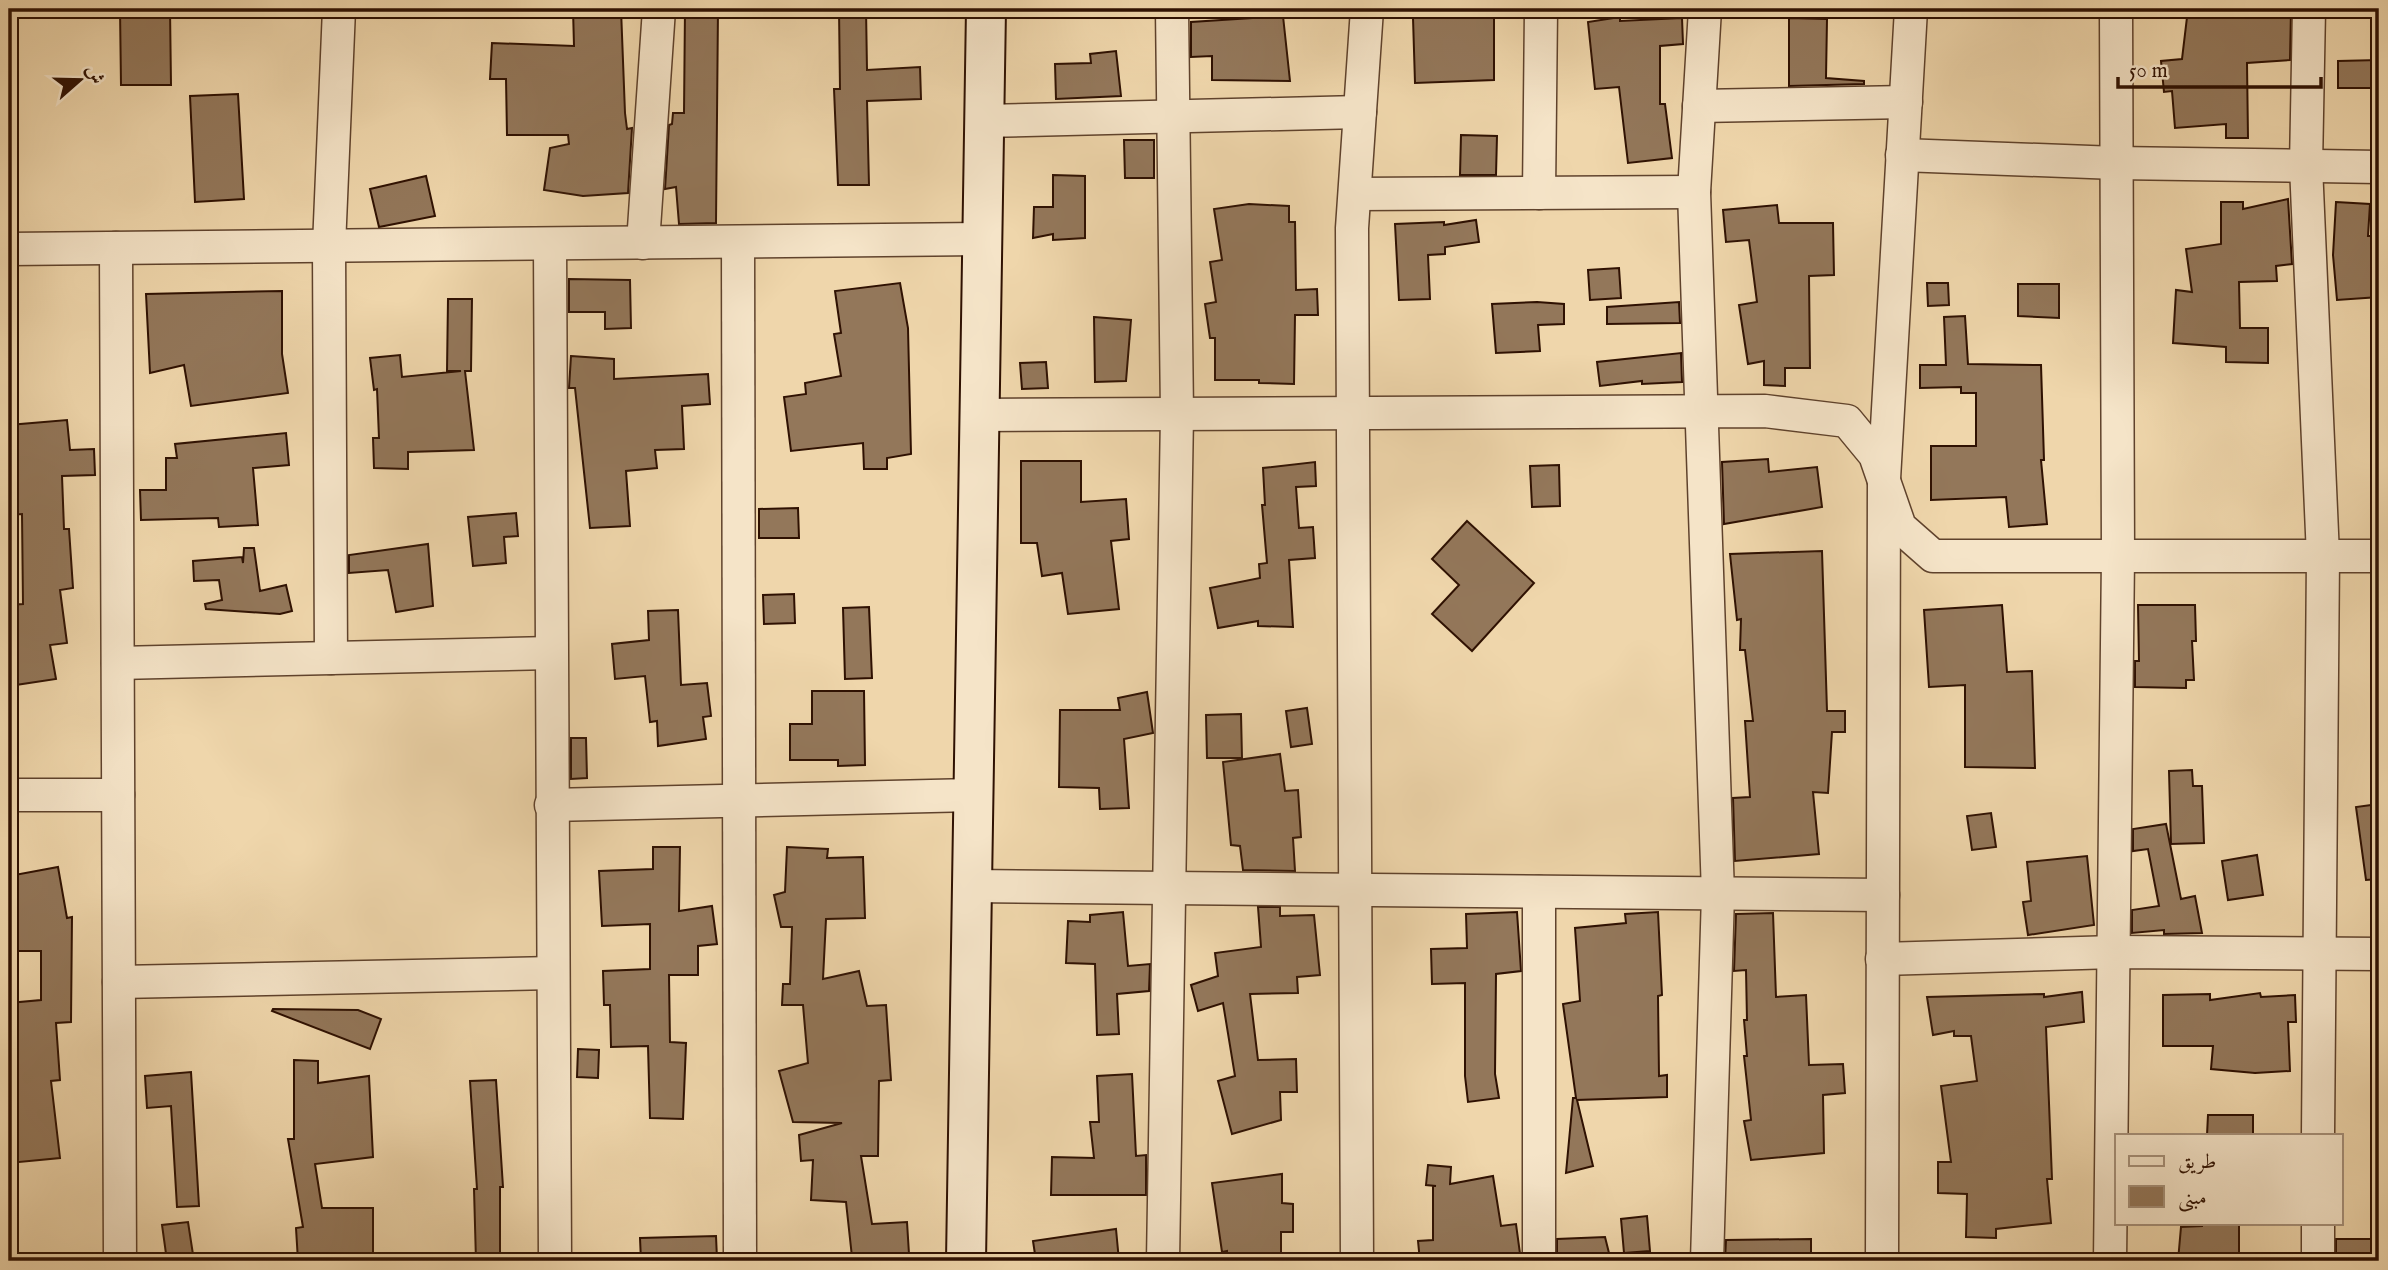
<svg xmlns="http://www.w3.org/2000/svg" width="2388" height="1270" font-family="'IM FELL English',Amiri,serif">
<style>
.building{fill:#93775a;stroke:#2f1102;stroke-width:2}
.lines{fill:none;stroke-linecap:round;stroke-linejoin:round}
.minor-casing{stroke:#5f422c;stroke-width:35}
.secondary-casing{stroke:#2f1102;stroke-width:42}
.minor{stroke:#f5e4c8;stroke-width:32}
.secondary{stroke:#f5e4c8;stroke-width:38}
</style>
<rect width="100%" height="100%" fill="#efd6ab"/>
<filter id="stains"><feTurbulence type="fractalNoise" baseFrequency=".00286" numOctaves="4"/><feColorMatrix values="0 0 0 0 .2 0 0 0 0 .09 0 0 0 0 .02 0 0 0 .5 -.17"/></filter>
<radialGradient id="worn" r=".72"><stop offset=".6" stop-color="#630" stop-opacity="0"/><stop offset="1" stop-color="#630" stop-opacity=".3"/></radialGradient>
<!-- building -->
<g class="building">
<path d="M120 9H170L171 85H121Z"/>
<path d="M573 9H621L625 113 627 129 632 128 628 193 583 196 544 190 550 148 569 144 568 135H507L506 79H490L492 43 574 46Z"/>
<path d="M685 9H718L716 223 679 224 676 187 665 189 669 125 672 124 673 113H684Z"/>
<path d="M839 9H866L867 70 920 67 921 99 867 101 869 185H838L834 89H840Z"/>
<path d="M2188 9H2291L2290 60 2247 63 2248 138H2226V124L2175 128 2172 91 2164 92 2161 61 2182 59Z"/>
<path d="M1283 16 1290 81 1212 80V56L1191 57V22Z"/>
<path d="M1620 17V21L1682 18 1683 44 1660 46V104H1665L1672 158 1628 163 1619 87 1595 89 1588 22Z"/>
<path d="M1413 18H1494V80L1415 83Z"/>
<path d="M1789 18 1827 19 1826 78 1864 81V84L1789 86Z"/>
<path d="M1116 51 1121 96 1056 99 1055 64 1091 63 1090 54Z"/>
<path d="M2379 60V88H2338V61Z"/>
<path d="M238 94 244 199 195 202 190 96Z"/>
<path d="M1461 135 1497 136 1496 175H1460Z"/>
<path d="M1124 140H1154V178H1125Z"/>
<path d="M1053 175 1085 176V238L1053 240V234L1033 238 1034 207H1053Z"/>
<path d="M426 176 435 216 379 227 370 189Z"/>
<path d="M2288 199 2292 264 2276 266 2277 281 2239 282 2240 328H2268V363L2226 362V347L2173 343 2176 290 2192 292 2186 249 2221 244V202H2243V209Z"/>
<path d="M2336 202 2370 204 2368 236H2379V297L2337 300 2333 255Z"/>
<path d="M1249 204 1289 206V222H1295L1296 290 1317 289 1318 315H1295L1294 384 1259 383V380H1215V338H1210L1205 304 1216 302 1210 262 1222 260 1214 209Z"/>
<path d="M1777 205 1779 223H1833L1834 275 1809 276 1810 368H1785V386L1764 385V361L1748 364 1739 305 1757 302 1749 240 1726 242 1723 210Z"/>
<path d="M1476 220 1479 242 1445 247V254L1428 255 1430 299 1399 300 1395 224 1444 222V225Z"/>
<path d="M1619 268 1621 298 1590 300 1588 270Z"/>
<path d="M569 279 630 280 631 328 605 329V312H569Z"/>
<path d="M900 283 908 328 911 454 887 458V469H864L863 443 791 451 784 397 806 394 805 383 841 376 834 334 841 333 835 291Z"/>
<path d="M1927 283H1948L1949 305 1928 306Z"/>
<path d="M2018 284H2059V318L2018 316Z"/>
<path d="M282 291V354L288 393 191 406 184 365 150 373 146 294Z"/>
<path d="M448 299H472L471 371H465L474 450 408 452V469L374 468 373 438H379L377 389 374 390 370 358 400 355 402 377 461 371H447Z"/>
<path d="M1537 302 1564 304V324L1538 325 1540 351 1496 353 1492 304Z"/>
<path d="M1679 302 1680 323 1607 324V307Z"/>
<path d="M1965 316 1968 364 2041 365 2044 460H2041L2047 524 2009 527 2006 497 1931 500V446H1976V393H1961V387L1920 388V365H1946L1944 317Z"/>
<path d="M1094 317 1131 320 1126 381 1095 382Z"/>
<path d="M1681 353 1682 382 1642 384V381L1600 386 1597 362Z"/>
<path d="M571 356 614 359V379L708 374 710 404 682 406 684 449 655 450 657 468 626 471 630 526 590 528 575 388H569Z"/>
<path d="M1046 362 1048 388 1022 389 1020 363Z"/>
<path d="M67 420 70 450 94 449 95 475 62 476 64 529H69L73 588 60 590 67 643 50 645 56 679 9 686V605L23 604 22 514 9 515V425Z"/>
<path d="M286 433 289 465 253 468 258 525 219 527 218 518 141 520 140 490H166V458H177L175 444Z"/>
<path d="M1768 459 1769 472 1817 467 1822 507 1724 524 1722 462Z"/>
<path d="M1021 461H1081V502L1126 499 1129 539 1111 541 1119 609 1068 614 1062 573 1042 576 1037 543H1021Z"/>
<path d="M1315 462 1316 486 1296 487 1299 528 1313 527 1315 558 1289 560 1293 627 1258 626V621L1218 628 1210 588 1260 578 1259 564 1267 563 1262 505H1265L1263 468Z"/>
<path d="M1559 465 1560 506 1532 507 1530 466Z"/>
<path d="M798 508 799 538H759V509Z"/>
<path d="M516 513 518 536 504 537 506 563 473 566 468 517Z"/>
<path d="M1467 521 1534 583 1472 651 1432 614 1459 585 1432 559Z"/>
<path d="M428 544 433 606 396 612 388 570 349 573V555Z"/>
<path d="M244 548H254L260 591 286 585 292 611 280 614 206 609 205 604 222 600 219 580 194 581 193 561 242 557 243 563Z"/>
<path d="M1822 551 1827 711H1845V732H1832L1828 793 1813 792 1819 854 1735 861 1733 798 1750 797 1745 721H1753L1745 650H1740L1741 619 1737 620 1730 554Z"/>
<path d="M794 594 795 623 764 624 763 595Z"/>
<path d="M2002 605 2007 672 2032 671 2035 768 1965 767V685L1929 687 1924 610Z"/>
<path d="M2138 605H2195L2196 641H2192L2194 680H2186V688L2135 687V661H2139Z"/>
<path d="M869 607 872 678 845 679 843 608Z"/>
<path d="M678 610 681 685 707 683 711 716 703 717 706 739 658 746 657 721 650 722 645 676 615 679 612 644 649 640 648 611Z"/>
<path d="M812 691H864L865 765 838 766V760H790V724H812Z"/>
<path d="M1147 692 1153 733 1124 739 1129 808 1100 809 1099 788 1059 787 1060 710H1120L1118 698Z"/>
<path d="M1307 708 1312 744 1291 747 1286 711Z"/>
<path d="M1241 714 1242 758H1207L1206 715Z"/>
<path d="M571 738H586L587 778 571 779Z"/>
<path d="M1280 754 1285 791 1298 790 1301 837 1293 838 1295 871 1243 870 1240 846 1231 845 1223 762Z"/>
<path d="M2192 770 2193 786H2202L2204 843 2171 844 2169 771Z"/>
<path d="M2379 804V879L2366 880 2356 807Z"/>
<path d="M1991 813 1996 847 1972 850 1967 816Z"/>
<path d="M2166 824 2181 899 2195 896 2202 933 2164 934V930L2132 933V910L2159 906 2148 849 2133 851V829Z"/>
<path d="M653 847H680L679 911 712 906 717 944 698 946V975H669L670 1042 686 1043 683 1119 650 1118 648 1046 611 1047 610 1005H604L603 971 650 969V924L602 926 599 871 653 869Z"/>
<path d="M787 847 828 849 827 858 863 857 865 918 826 919 823 979 859 971 867 1006 886 1005 891 1080 879 1081 878 1156H861L872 1224 907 1222 909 1254 852 1257 846 1202 811 1200 813 1160 801 1161 799 1135 842 1123 793 1122 779 1071 808 1063 803 1005H782L783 984H790L792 927H781L774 895 785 892Z"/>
<path d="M2257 855 2263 895 2228 900 2222 861Z"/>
<path d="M2087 856 2094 925 2028 935 2023 902 2031 901 2027 862Z"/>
<path d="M58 867 67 918 72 917 71 1022 56 1023 60 1080 51 1081 60 1158 9 1163V1003L41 1000V951H9V876Z"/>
<path d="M1258 907H1280V916L1314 915 1320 975 1297 977 1298 993 1250 994 1258 1060 1296 1059 1297 1092H1280L1281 1120 1232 1134 1218 1081 1235 1076 1223 1003 1198 1011 1191 985 1218 976 1215 953 1261 947Z"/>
<path d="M1123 912 1128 966 1150 964 1149 991 1117 994 1119 1034 1097 1035 1095 964 1066 963 1068 921 1090 922V915Z"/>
<path d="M1517 912 1521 971 1496 974 1495 1074 1499 1098 1468 1102 1465 1076V983L1432 984 1431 949 1467 948 1466 914Z"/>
<path d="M1658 912 1662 995 1658 996 1659 1076 1667 1075V1097L1577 1100 1593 1166 1566 1173 1573 1098H1576L1563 1004 1580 1001 1575 928 1626 923 1625 914Z"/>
<path d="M1773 913 1776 997 1806 995 1809 1065 1843 1064 1845 1093 1823 1095 1824 1153 1751 1160 1744 1121 1751 1120 1744 1056H1747L1744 1020H1747L1746 970 1734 971 1736 914Z"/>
<path d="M2082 992 2084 1022 2046 1027 2052 1179H2047L2051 1223 1996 1229V1238L1966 1237 1967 1194 1938 1193V1162H1951L1941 1086 1977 1081 1971 1036H1954V1031L1933 1035 1927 997 2044 994V997Z"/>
<path d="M2260 993 2261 997 2295 995 2296 1022H2288L2290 1071 2255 1073 2211 1069 2213 1046H2163V995L2210 994V1000Z"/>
<path d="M273 1009 358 1010 381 1019 370 1049 272 1011Z"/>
<path d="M578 1049 599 1050 598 1078 577 1077Z"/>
<path d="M294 1060 318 1061V1083L369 1076 373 1157 315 1164 322 1208H373V1261H298L296 1228 303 1227 288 1139H294Z"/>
<path d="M191 1072 199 1206 177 1207 171 1106 147 1108 145 1076Z"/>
<path d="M1132 1074 1136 1156 1146 1155V1195H1051L1052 1157 1094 1158 1090 1122H1099L1097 1076Z"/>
<path d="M496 1080 503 1187H500V1261H476L474 1189H477L470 1081Z"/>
<path d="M2208 1115H2253V1135H2207Z"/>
<path d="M1428 1165 1451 1167 1450 1184 1493 1176 1501 1226 1516 1224 1521 1261H1420L1418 1241 1433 1240V1186H1436L1426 1185Z"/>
<path d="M1282 1174V1203L1293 1204V1232H1281V1261H1227V1251L1222 1252 1212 1183Z"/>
<path d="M1647 1216 1650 1251 1624 1253 1621 1219Z"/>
<path d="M188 1222 194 1261H167L162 1225Z"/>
<path d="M2202 1223H2239V1261H2178L2181 1227 2202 1226Z"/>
<path d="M1116 1229 1119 1261H1095L1094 1256 1036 1261 1033 1241Z"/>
<path d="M716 1236 717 1259 641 1261 640 1238Z"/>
<path d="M1605 1237 1611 1261H1557V1239Z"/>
<path d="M1811 1239V1261H1725L1726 1240Z"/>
<rect x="2336" y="1239" width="43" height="22"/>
</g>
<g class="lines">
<defs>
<g id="minor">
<path d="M1705 9 1694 192 1718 894 1707 1261"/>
<path d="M2309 9 2306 166 2323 556 2318 1135"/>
<path d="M1699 106 1906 102"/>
<path d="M982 121 1360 112"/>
<path d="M1902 155 2116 163 2379 167"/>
<path d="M1539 193 1541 9"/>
<path d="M1355 194 1694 192"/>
<path d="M738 242 740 1261"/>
<path d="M643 243 659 9"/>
<path d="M550 244 555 1261"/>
<path d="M116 248 120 1261"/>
<path d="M9 249 981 239"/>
<path d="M978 415 1765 411 1847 421 1875 455 1900 527 1933 556H2379"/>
<path d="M331 658 329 246 339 9"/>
<path d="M118 663 551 653"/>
<path d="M9 795H118"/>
<path d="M551 805 973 795"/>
<path d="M972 886 1883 895"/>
<path d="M1882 959 2114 952 2379 954"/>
<path d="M119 982 553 973"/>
<path d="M2318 1223V1261"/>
<path d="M1163 1261 1177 414 1172 9"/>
<path d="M1357 1261 1352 228 1367 9"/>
<path d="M1539 1261V892"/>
<path d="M1882 1261 1884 479 1911 9"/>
<path d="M2110 1261 2118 556 2116 9"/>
</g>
<path id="secondary" d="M966 1261 986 9"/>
</defs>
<!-- minor casing -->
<use href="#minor" class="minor-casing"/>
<!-- secondary casing -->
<use href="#secondary" class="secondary-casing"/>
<!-- minor -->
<use href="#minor" class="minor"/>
<!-- secondary -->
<use href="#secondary" class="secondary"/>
</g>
<!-- margin -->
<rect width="2388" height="1270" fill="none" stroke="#efd6ab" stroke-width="35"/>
<rect x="10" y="10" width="2367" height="1249" fill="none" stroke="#2f1102" stroke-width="3.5"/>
<rect x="18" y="18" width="2353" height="1235" fill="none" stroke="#2f1102" stroke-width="2"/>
<!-- legend -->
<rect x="2115" y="1134" width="228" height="91" fill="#f5e4c8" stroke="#a69079" stroke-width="2"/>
<rect x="2129" y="1156" width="35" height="10" fill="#f5e4c8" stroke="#a69079" stroke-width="2"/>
<text x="2178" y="1168" font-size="21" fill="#2f1102">طريق</text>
<rect x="2129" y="1186" width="35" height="21" fill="#93775a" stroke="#a69079" stroke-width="2"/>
<text x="2178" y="1204" font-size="21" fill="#2f1102">مبنى</text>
<!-- north arrow -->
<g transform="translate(80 80) rotate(70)" stroke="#f5e4c8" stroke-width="5" paint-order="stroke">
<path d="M0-5L12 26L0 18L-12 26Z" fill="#2f1102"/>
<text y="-10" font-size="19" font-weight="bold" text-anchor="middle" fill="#2f1102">ش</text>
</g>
<!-- scale -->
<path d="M2118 77v10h203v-10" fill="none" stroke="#2f1102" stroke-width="3.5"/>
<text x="2129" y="77" font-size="21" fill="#2f1102" stroke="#f5e4c8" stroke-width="5" paint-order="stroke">50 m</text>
<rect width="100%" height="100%" filter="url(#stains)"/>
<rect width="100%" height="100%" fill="url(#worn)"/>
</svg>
